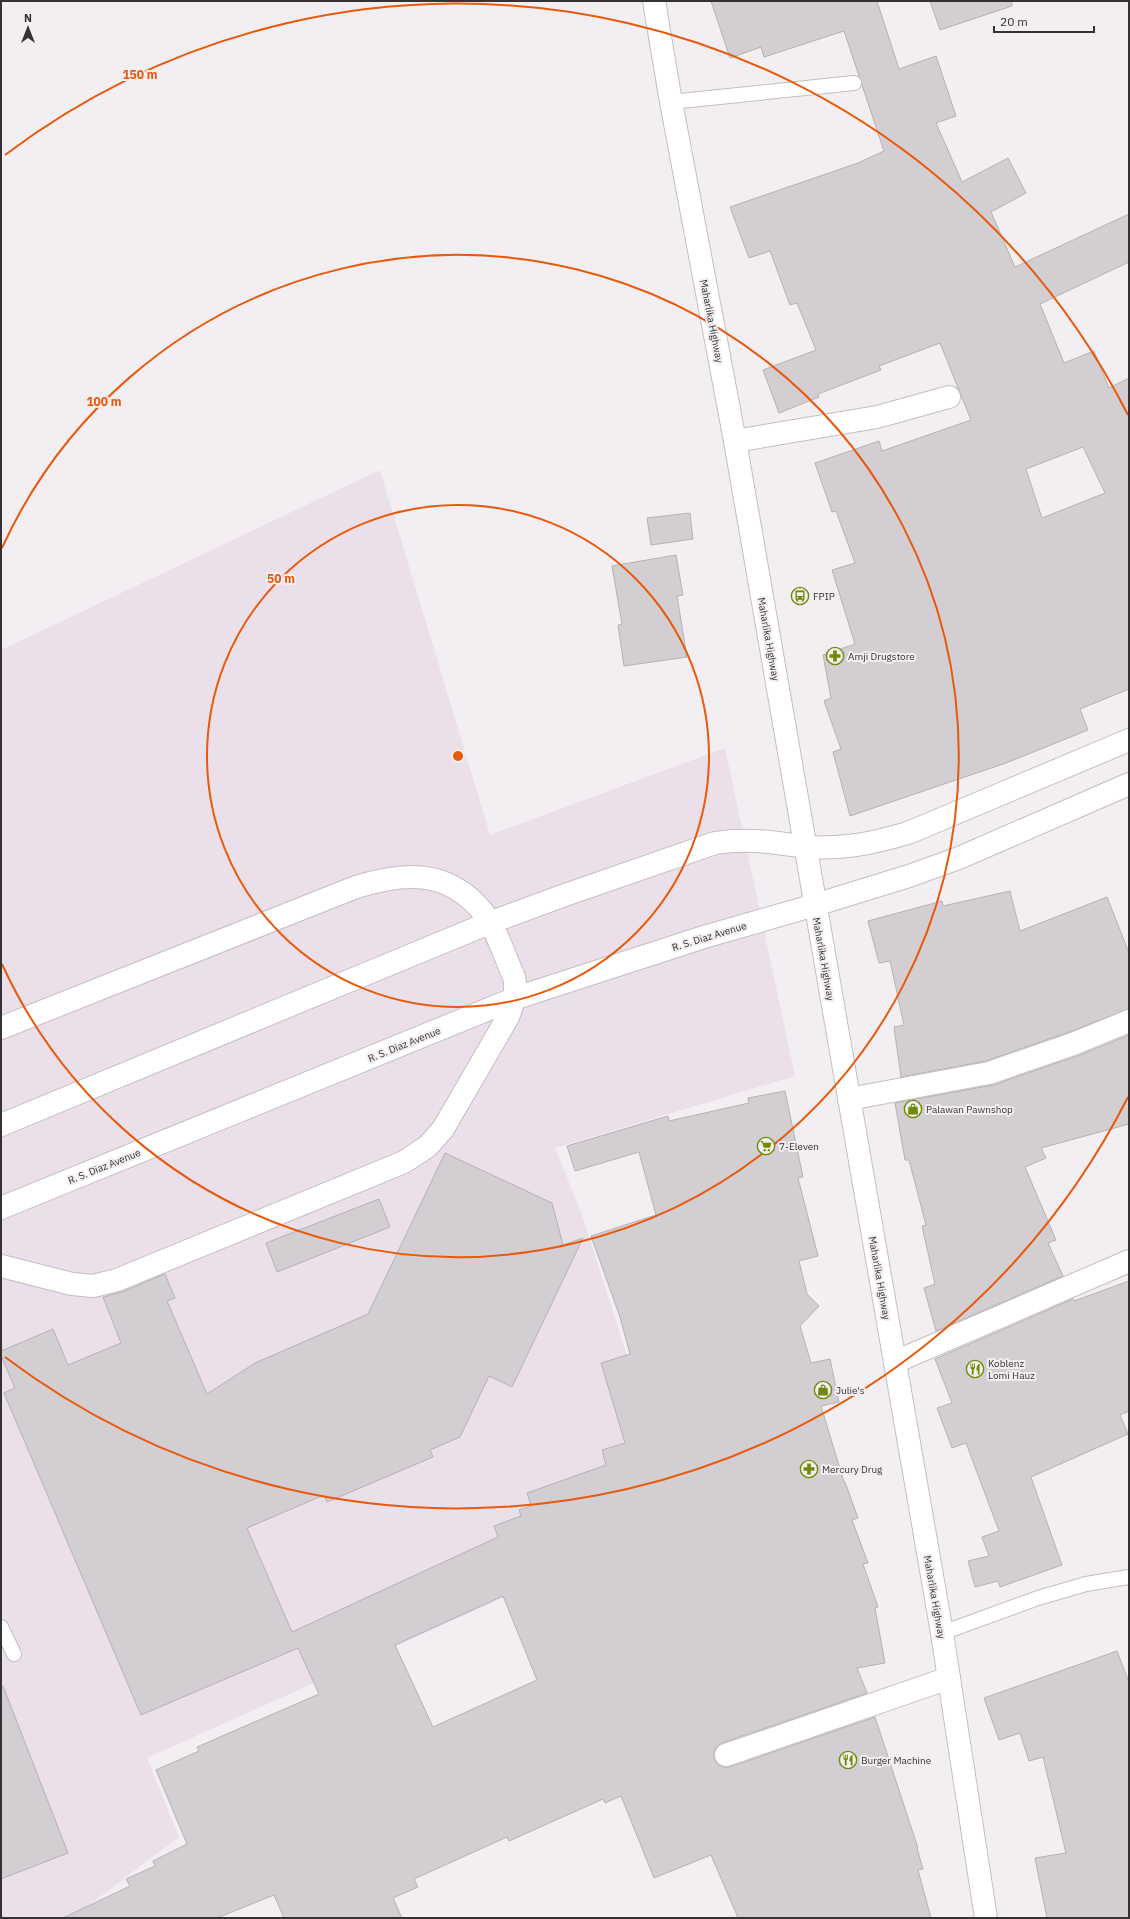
<svg xmlns="http://www.w3.org/2000/svg" width="1130" height="1919" font-family="'IBM Plex Sans',sans-serif">
<style>
.built{fill:#ebe0e9}
.building{fill:#d3ced2;stroke:#b6b1b5;fill-rule:evenodd}
.lines{fill:none;stroke-linecap:round;stroke-linejoin:round}
.lane-casing{stroke:#c3bec2;stroke-width:16}
.street-casing{stroke:#c3bec2;stroke-width:24}
.secondary-casing{stroke:#c3bec2;stroke-width:24}
.highway-casing{stroke:#c3bec2;stroke-width:24}
.lane{stroke:#fff;stroke-width:14}
.street{stroke:#fff;stroke-width:22}
.secondary{stroke:#fff;stroke-width:22}
.highway{stroke:#fff;stroke-width:22}
.ring{fill:none;stroke:#e8590c;stroke-width:2}
.labels{text-anchor:middle;stroke-width:4;stroke-linejoin:round;paint-order:stroke}
.street-label{font-size:10px;fill:#343234;stroke:#f3eef2}
.poi-label{font-size:10px;fill:#343234;stroke:#f3eef2;text-anchor:start}
.centre{fill:#e8590c;stroke:#f3eef2;stroke-width:2}
.ring-label{font-size:12px;text-anchor:middle;font-weight:bold;fill:#e8590c;stroke:#f3eef2;stroke-width:4;stroke-linejoin:round;paint-order:stroke}
</style>
<rect width="100%" height="100%" fill="#f3eef2"/>
<!-- built -->
<path class="built" d="M380 470 490 835 725 748 795 1076 555 1148 581 1212 670 1490 514 1593 147 1758 179 1837 72 1918H1V650Z"/>
<!-- building -->
<g class="building">
<path d="M711 1H877L899 69 936 56 956 116 936 123 962 182 1008 158 1026 193 991 212 1015 267 1129 214V262L1040 304 1064 363 1094 351 1109 388 1129 378V689L1080 709 1088 730 1006 763 850 816 833 752 841 749 824 701 831 698 823 655 855 644 832 570 855 563 836 511 832 512 815 463 879 441 882 451 971 420 940 343 879 366 881 370 818 394 819 397 779 413 763 370 816 350 797 303 790 305 770 251 749 258 730 207 858 163 884 151 844 31 764 57 761 47 730 58ZM1083 447 1105 493 1042 518 1026 469Z"/>
<path d="M930 1H1012V6L940 30Z"/>
<path d="M690 513 693 539 651 545 647 518Z"/>
<path d="M676 555 683 595 677 596 687 657 624 666 618 625 622 624 612 566Z"/>
<path d="M1010 891 1020 931 1107 897 1129 953V1009L1069 1032 986 1061 901 1077 894 1027 904 1025 890 961 879 963 868 921 942 901 943 906Z"/>
<path d="M1129 1035V1124L1041 1148 1046 1158 1025 1167 1056 1240 1048 1243 1063 1276 936 1331 924 1288 935 1284 922 1226 926 1225 909 1160H905L895 1103 993 1085 1077 1056Z"/>
<path d="M785 1091 803 1177 798 1178 818 1256 799 1261 807 1294 819 1306 800 1326 811 1363 830 1359 839 1402 821 1406 844 1482H845L858 1518 852 1520 868 1563 863 1564 878 1607 875 1608 885 1663 857 1668 867 1693 722 1743 716 1747 714 1753V1759L718 1765 724 1767H730L875 1717 918 1848H917L923 1869 918 1870 931 1918H738L711 1855 654 1878 621 1796 605 1803 603 1799 509 1841 507 1837 414 1879 418 1887 393 1898 402 1918H284L274 1895 217 1918H63L130 1886 126 1879 155 1866 153 1861 187 1844 156 1770 199 1751 197 1747 319 1694 298 1648 141 1715 4 1393 15 1388 1 1356V1351L53 1329 68 1365 121 1343 103 1297 122 1292 165 1274 175 1298 167 1301 207 1394 255 1363 368 1314 445 1153 552 1203 563 1245 583 1238 512 1387 489 1376 460 1437 430 1450 433 1457 327 1502 324 1495 247 1528 292 1632 498 1537 494 1526 521 1516 519 1510 531 1506 527 1493 606 1465 602 1450 625 1443 601 1363 630 1354 620 1317 591 1236 656 1215 639 1152 575 1171 567 1146 668 1116 669 1121 749 1103 748 1098ZM503 1596 537 1680 433 1727 395 1645Z"/>
<path d="M379 1199 390 1227 277 1272 266 1243Z"/>
<path d="M1129 1281V1411L1120 1415 1128 1434 1031 1477 1062 1565 1000 1587 998 1581 975 1587 968 1561 989 1556 982 1537 999 1531 966 1443 952 1448 937 1408 952 1403 935 1359 1073 1299 1074 1301Z"/>
<path d="M1117 1651 1129 1682V1918H1047L1035 1858 1066 1853 1043 1757 1029 1761 1020 1733 999 1740 984 1698Z"/>
<path d="M3 1686 68 1853 1 1879V1687Z"/>
</g>
<g class="lines">
<defs>
<g id="lane">
<path d="M671 102 854 83"/>
<path d="M1 1627 14 1654"/>
<path d="M942 1633 1038 1598 1086 1584 1129 1577"/>
</g>
<g id="street">
<path d="M735 441 877 417 949 397"/>
<path d="M805 847C845 849 870 844 908 833L1129 740"/>
<path d="M815 905 909 876 959 858 1129 784"/>
<path d="M1 1028 356 887C403 872 447 869 482 911 496 928 505 957 514 977 517 993 514 1002 508 1017L443 1129 428 1146 404 1162 117 1280 93 1286 72 1284 1 1266"/>
<path d="M849 1099 989 1073 1073 1044 1129 1021"/>
<path d="M895 1362 1129 1261"/>
<path d="M726 1755 949 1678"/>
</g>
<g id="secondary">
<path d="M1 1125 489 923 565 895 715 843C746 838 774 842 805 847"/>
<path d="M1 1208 516 998 704 937 815 905"/>
</g>
<path id="highway" d="M654 1 671 102 735 441 942 1633 986 1918"/>
</defs>
<!-- lane casing -->
<use href="#lane" class="lane-casing"/>
<!-- street casing -->
<use href="#street" class="street-casing"/>
<!-- secondary casing -->
<use href="#secondary" class="secondary-casing"/>
<!-- highway casing -->
<use href="#highway" class="highway-casing"/>
<!-- lane -->
<use href="#lane" class="lane"/>
<!-- street -->
<use href="#street" class="street"/>
<!-- secondary -->
<use href="#secondary" class="secondary"/>
<!-- highway -->
<use href="#highway" class="highway"/>
</g>
<!-- distance rings -->
<g class="ring">
<circle cx="458" cy="756" r="251"/>
<path d="M2 548A501 501 0 1 1 2 964"/>
<path d="M1128 1097A752 752 0 0 1 5 1357M5 155A752 752 0 0 1 1128 415"/>
</g>
<!-- icons -->
<defs>
<symbol id="bus-ring" viewBox="-11 -11 22 22"><circle r="9.5" fill="#f3eef2" stroke="#6f8b02" stroke-width="1.5"/><path d="M-5-6H5V4H4V6H2V4H-2V6H-4V4H-5ZM-3.5-4V0h7V-4ZM-3.5 1.2v1.5H-2V1.2ZM2 1.2v1.5H3.5V1.2Z" fill="#6f8b02"/></symbol>
<symbol id="pharmacy-ring" viewBox="-11 -11 22 22"><circle r="9.5" fill="#f3eef2" stroke="#6f8b02" stroke-width="1.5"/><path d="M-2-6h4v4h4v4h-4v4h-4v-4h-4v-4h4Z" fill="#6f8b02"/></symbol>
<symbol id="shop-ring" viewBox="-11 -11 22 22"><circle r="9.5" fill="#f3eef2" stroke="#6f8b02" stroke-width="1.5"/><path d="M-5-2.5h2.3a2.7 3.5 0 0 1 5.4 0H5L5.5 6h-11ZM-1.5-2.5h3a1.5 2.3 0 0 0-3 0Z" fill="#6f8b02"/></symbol>
<symbol id="supermarket-ring" viewBox="-11 -11 22 22"><circle r="9.5" fill="#f3eef2" stroke="#6f8b02" stroke-width="1.5"/><path d="M-6-5.5h2.5l.6 2H6L4.5 2H-2.5L-4.4-4H-6ZM-1.5 3.2a1.3 1.3 0 1 0 .1 0ZM3 3.2a1.3 1.3 0 1 0 .1 0Z" fill="#6f8b02"/></symbol>
<symbol id="restaurant-ring" viewBox="-11 -11 22 22"><circle r="9.5" fill="#f3eef2" stroke="#6f8b02" stroke-width="1.5"/><path d="M-5-6h1v4h1v-4h1v4h1v-4h1v5L-1.5 .5V6h-2V.5L-5-1ZM5-6V6H3V1.5H1.5Q1.5-4 5-6Z" fill="#6f8b02"/></symbol>
</defs>
<g fill-rule="evenodd">
<use href="#bus-ring" x="790" y="586" width="20" height="20"/>
<use href="#pharmacy-ring" x="825" y="646" width="20" height="20"/>
<use href="#shop-ring" x="903" y="1099" width="20" height="20"/>
<use href="#supermarket-ring" x="756" y="1136" width="20" height="20"/>
<use href="#restaurant-ring" x="965" y="1359" width="20" height="20"/>
<use href="#shop-ring" x="813" y="1380" width="20" height="20"/>
<use href="#pharmacy-ring" x="799" y="1459" width="20" height="20"/>
<use href="#restaurant-ring" x="838" y="1750" width="20" height="20"/>
</g>
<g class="labels">
<!-- street labels -->
<g class="street-label">
<text transform="translate(712 321) rotate(79)" y="4">Maharlika Highway</text>
<text transform="translate(769 639) rotate(80)" y="4">Maharlika Highway</text>
<text transform="translate(709 936) rotate(-17)" y="4">R. S. Diaz Avenue</text>
<text transform="translate(824 959) rotate(80)" y="4">Maharlika Highway</text>
<text transform="translate(404 1044) rotate(-22)" y="4">R. S. Diaz Avenue</text>
<text transform="translate(104 1166) rotate(-22)" y="4">R. S. Diaz Avenue</text>
<text transform="translate(880 1278) rotate(80)" y="4">Maharlika Highway</text>
<text transform="translate(935 1597) rotate(80)" y="4">Maharlika Highway</text>
</g>
<!-- poi labels -->
<g class="poi-label">
<text x="813" y="600">FPIP</text>
<text x="848" y="660">Amji Drugstore</text>
<text x="926" y="1113">Palawan Pawnshop</text>
<text x="779" y="1150">7-Eleven</text>
<text x="988" y="1367">Koblenz<tspan x="988" dy="12">Lomi Hauz</tspan></text>
<text x="836" y="1394">Julie's</text>
<text x="822" y="1473">Mercury Drug</text>
<text x="861" y="1764">Burger Machine</text>
</g>
</g>
<circle cx="458" cy="756" r="6" class="centre"/>
<g class="ring-label">
<text x="140" y="79">150 m</text>
<text x="104" y="406">100 m</text>
<text x="281" y="583">50 m</text>
</g>
<!-- border -->
<rect width="1130" height="1919" fill="none" stroke="#343234" stroke-width="4"/>
<!-- north arrow -->
<g transform="translate(28 28)" stroke="#f3eef2" stroke-width="3" paint-order="stroke">
<path d="M0-3L7 15L0 10L-7 15Z" fill="#343234"/>
<text y="-6" font-size="11" font-weight="bold" text-anchor="middle" fill="#343234">N</text>
</g>
<!-- scale -->
<path d="M994 26v6h100v-6" fill="none" stroke="#343234" stroke-width="2"/>
<text x="1000" y="26" font-size="12" fill="#343234" stroke="#f3eef2" stroke-width="3" paint-order="stroke">20 m</text>
</svg>
